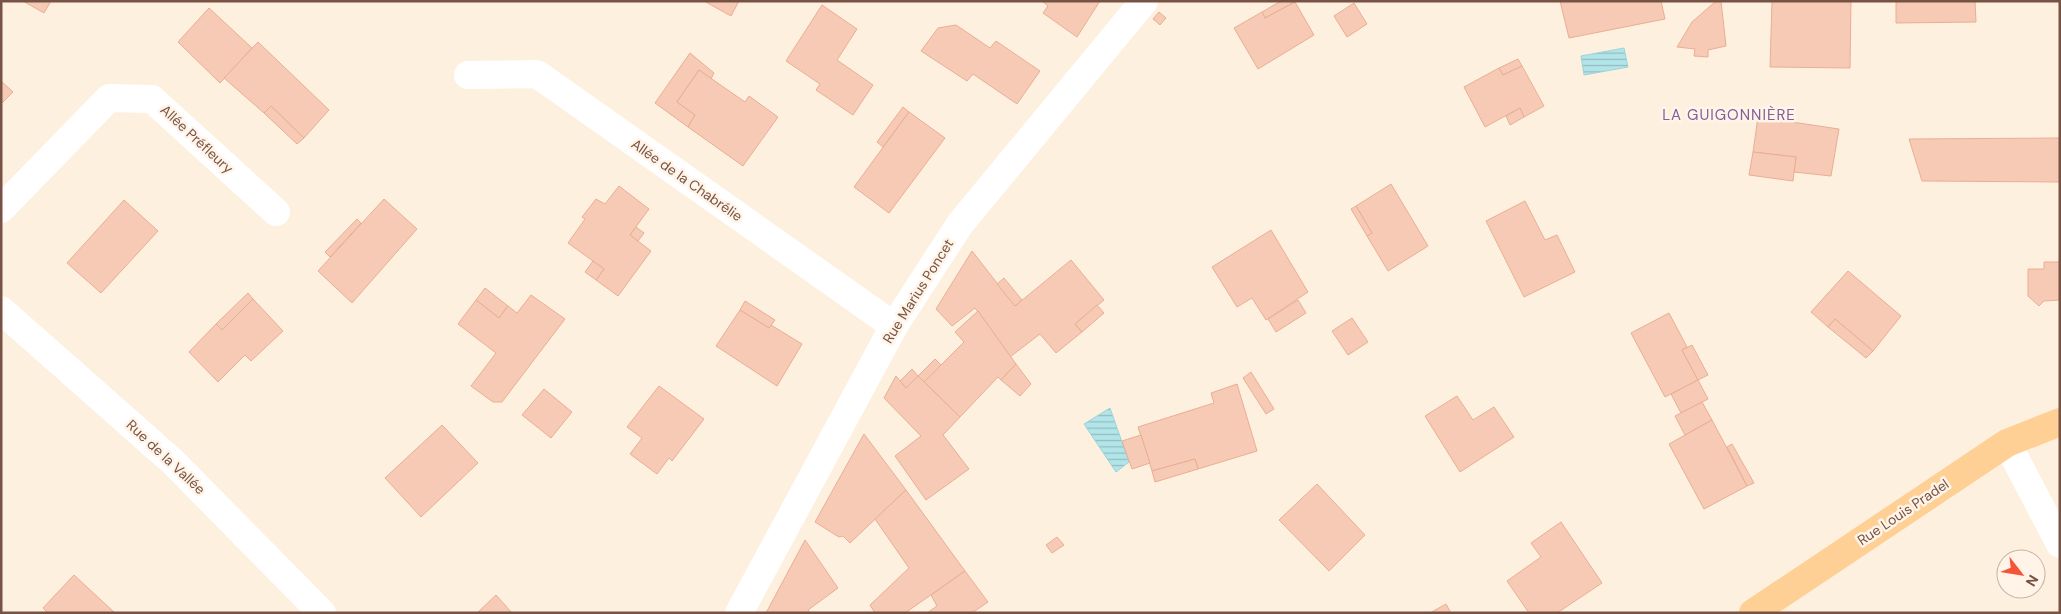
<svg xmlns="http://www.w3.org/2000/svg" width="2061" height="614" font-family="'DM Sans',sans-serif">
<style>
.water{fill:url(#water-rules);stroke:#97d6dc}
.building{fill:#f6cab4;stroke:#eaae93}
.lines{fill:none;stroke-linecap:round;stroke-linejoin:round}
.minor{stroke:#fff;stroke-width:28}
.major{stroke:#ffd095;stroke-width:28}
.labels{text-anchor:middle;stroke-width:5;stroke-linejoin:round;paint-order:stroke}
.street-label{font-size:14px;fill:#765344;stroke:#fff4e7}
.neighbourhood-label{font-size:15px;letter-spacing:1px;fill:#835f9b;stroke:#fff4e7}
</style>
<defs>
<pattern id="water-rules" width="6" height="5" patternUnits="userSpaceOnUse" patternTransform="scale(1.25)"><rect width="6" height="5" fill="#b2e5e9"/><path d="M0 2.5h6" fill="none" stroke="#95bcbe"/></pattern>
</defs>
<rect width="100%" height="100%" fill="#fef0df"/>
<!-- water -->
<g class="water">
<path d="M1624 48 1628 67 1584 75 1581 56Z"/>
<path d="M1110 408 1129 462 1116 472 1084 424Z"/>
</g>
<!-- building -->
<g class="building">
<path d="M23 1H51L44 13Z"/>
<path d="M704 1H739L731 16Z"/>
<path d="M1042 1H1100L1077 37 1043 13 1048 6Z"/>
<path d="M1281 1 1295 2 1265 18 1262 12Z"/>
<path d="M1560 1H1661L1665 19 1569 38Z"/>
<path d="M1716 1H1721L1726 46 1708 50V57L1694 56 1695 49 1677 47 1692 22Z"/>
<path d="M1772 1H1851L1850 68 1770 67Z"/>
<path d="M1896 1H1975L1976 22 1896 23Z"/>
<path d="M1295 2 1314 35 1258 69 1234 28 1262 12 1265 18Z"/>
<path d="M1354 3 1367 24 1347 37 1334 16Z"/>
<path d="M822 5 857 29 837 60 873 85 853 115 816 90 820 84 786 61Z"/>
<path d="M209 8 252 48 220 83 178 42Z"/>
<path d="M1159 12 1166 18 1160 25 1153 19Z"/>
<path d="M956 25 990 48 996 41 1040 71 1017 104 973 74 967 81 921 51 938 28Z"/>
<path d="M258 42 329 110 304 138 271 106 264 113 224 78Z"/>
<path d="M690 53 714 73 711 79 699 70 677 102 695 115 688 127 655 103Z"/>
<path d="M1518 59 1522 66 1503 75 1499 68Z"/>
<path d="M1522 66 1544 106 1524 117 1520 108 1485 127 1464 87 1499 68 1503 75Z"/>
<path d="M699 70 745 102 749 96 778 117 743 166 688 127 695 115 677 102Z"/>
<path d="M1 81 13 92 1 104Z"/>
<path d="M271 106 304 138 297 144 264 113Z"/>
<path d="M903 107 909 112 883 147 877 142Z"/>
<path d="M1520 108 1524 117 1510 125 1506 116Z"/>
<path d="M909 112 945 138 889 213 854 187Z"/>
<path d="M1758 117 1839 129 1831 176 1794 172 1796 157 1753 152Z"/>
<path d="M2060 138V182L1922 181 1909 139Z"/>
<path d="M1753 152 1796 157 1793 181 1749 175Z"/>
<path d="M1391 184 1428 246 1388 271 1367 236 1372 233 1356 206Z"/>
<path d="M619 186 649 209 630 235 651 251 618 296 596 280 604 269 568 243 585 219 582 217 596 199 605 204Z"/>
<path d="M384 199 417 229 352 303 318 271Z"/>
<path d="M124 200 158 231 101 293 67 263Z"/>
<path d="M1525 201 1545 240 1557 235 1575 272 1524 297 1486 221Z"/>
<path d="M1356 206 1372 233 1367 236 1351 209Z"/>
<path d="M357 219 361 223 330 257 325 252Z"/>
<path d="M636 227 644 233 638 241 630 235Z"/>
<path d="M1271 230 1308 292 1266 320 1252 298 1237 307 1212 267Z"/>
<path d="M972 251 1015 306 1071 260 1104 300 1075 324 1082 332 1056 353 1040 334 1010 357 975 308 952 326 936 309Z"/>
<path d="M593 261 604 269 596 280 585 272Z"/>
<path d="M2044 262H2060V300L2044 301 2039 306 2028 296V269H2044Z"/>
<path d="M1848 271 1901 316 1873 351 1835 319 1828 327 1811 312Z"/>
<path d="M1004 278 1022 300 1015 306 997 284Z"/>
<path d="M485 288 508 306 499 318 476 300Z"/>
<path d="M248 293 253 299 222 330 216 324Z"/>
<path d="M531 295 565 319 502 402H493L471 386 496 353 458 324 476 300 499 318 508 306 517 313Z"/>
<path d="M253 299 283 331 251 361 245 355 218 382 189 352 216 324 222 330Z"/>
<path d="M1298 300 1306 313 1276 332 1268 319Z"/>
<path d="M745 301 775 320 769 328 740 310Z"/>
<path d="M1097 305 1104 313 1082 332 1075 324Z"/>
<path d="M740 310 769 328 771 325 802 344 777 386 716 346Z"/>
<path d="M978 311 1016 364 1001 380 998 377 960 417 924 382 964 342 955 332Z"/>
<path d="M1669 313 1687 347 1682 350 1698 380 1665 397 1631 333Z"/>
<path d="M1352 318 1368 342 1348 355 1332 331Z"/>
<path d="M1835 319 1873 351 1866 358 1828 327Z"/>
<path d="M1692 345 1708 375 1698 380 1682 350Z"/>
<path d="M935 359 941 365 924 382 918 376Z"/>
<path d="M1016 364 1031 384 1020 396 1001 380Z"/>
<path d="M912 369 918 376 906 388 900 381Z"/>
<path d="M1251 372 1274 409 1266 414 1243 378Z"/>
<path d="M896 376 906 388 918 376 960 417 943 435 969 469 926 500 895 456 921 436 884 398Z"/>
<path d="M1698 380 1708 399 1681 413 1671 394Z"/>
<path d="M1237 384 1257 451 1198 469 1195 459 1152 471 1138 427 1214 403 1211 393Z"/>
<path d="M659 386 704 419 672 461 669 458 657 474 630 454 642 438 627 427Z"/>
<path d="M544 389 572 412 551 438 522 415Z"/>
<path d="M1457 396 1473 420 1494 407 1514 437 1460 472 1425 416Z"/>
<path d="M1702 402 1712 420 1685 435 1675 416Z"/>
<path d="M1712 420 1747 486 1704 509 1669 444Z"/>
<path d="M442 425 478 463 421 517 385 478Z"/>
<path d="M864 434 906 490 850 543 843 536 839 537 815 522Z"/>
<path d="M1141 435 1150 463 1132 469 1122 441Z"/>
<path d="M1732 444 1754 483 1747 486 1727 447Z"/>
<path d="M1195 459 1198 469 1155 482 1152 471Z"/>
<path d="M1317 484 1365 535 1329 571 1279 520Z"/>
<path d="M906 490 965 571 905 613H875L870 605 909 568 875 519Z"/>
<path d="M1561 522 1602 583 1557 613H1529L1507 581 1541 557 1531 543Z"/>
<path d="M1057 537 1064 545 1052 553 1046 545Z"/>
<path d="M805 540 838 588 808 610 810 613H766Z"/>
<path d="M965 571 988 602 972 613H927L937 606 931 595Z"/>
<path d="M74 575 115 613H48L43 608Z"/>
<path d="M496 595 512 613H477Z"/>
<path d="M1446 604 1451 613H1430Z"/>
</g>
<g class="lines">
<!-- minor -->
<g class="minor">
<path d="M468 75 537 74 894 326"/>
<path d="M1 209 109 98 152 99 276 212"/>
<path d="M1 310 172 461 322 613"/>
<path d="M2007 443 2060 544"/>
<path d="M739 613 894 326 960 224 1144 1"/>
</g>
<!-- major -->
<path class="major" d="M1753 613 2007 443 2060 422"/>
</g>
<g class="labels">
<!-- street labels -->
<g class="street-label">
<text transform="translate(197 139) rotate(43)" y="5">Allée Préfleury</text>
<text transform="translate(687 180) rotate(35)" y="5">Allée de la Chabrélie</text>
<text transform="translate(918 291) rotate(-58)" y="5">Rue Marius Poncet</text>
<text transform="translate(166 457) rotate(43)" y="5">Rue de la Vallée</text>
<text transform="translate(1903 512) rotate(-34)" y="5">Rue Louis Pradel</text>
</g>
<!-- neighbourhood labels -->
<g class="neighbourhood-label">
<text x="1729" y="120">LA GUIGONNIÈRE</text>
</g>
</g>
<!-- border -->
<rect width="2061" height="614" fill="none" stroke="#765344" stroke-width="5"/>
<!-- north arrow -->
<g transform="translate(2021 574) rotate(121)"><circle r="24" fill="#fff4e7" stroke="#c8b4a6"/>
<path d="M0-4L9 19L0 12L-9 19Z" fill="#f45538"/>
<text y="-8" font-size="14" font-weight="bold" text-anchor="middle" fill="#765344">N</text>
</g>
</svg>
